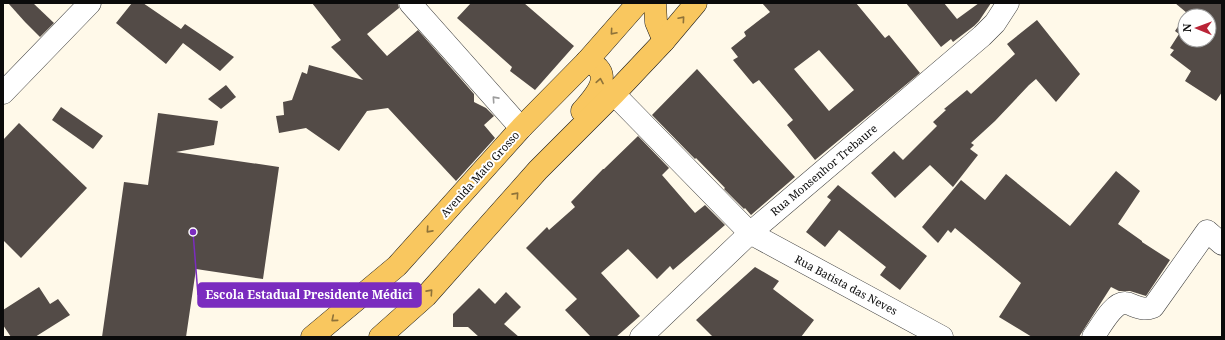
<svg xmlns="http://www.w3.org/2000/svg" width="1225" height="340" font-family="'Noto Serif',serif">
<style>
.building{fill:#534b47;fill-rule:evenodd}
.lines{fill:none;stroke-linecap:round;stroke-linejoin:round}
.minor-casing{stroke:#3e3e3e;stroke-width:23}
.major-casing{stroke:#1c1c1c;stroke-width:23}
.minor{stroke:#fff;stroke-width:22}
.major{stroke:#f9c75f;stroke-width:22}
.oneway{stroke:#8e7239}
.oneway2{stroke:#9d9d9d}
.labels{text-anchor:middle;stroke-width:4;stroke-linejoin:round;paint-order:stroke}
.street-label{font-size:11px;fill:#0b0b0b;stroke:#fff}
.leader{fill:none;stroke:#7b2cbf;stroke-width:1.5}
.callout-dot{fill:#7b2cbf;stroke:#fff;stroke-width:1.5}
.callout{fill:#7b2cbf;stroke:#7b2cbf;stroke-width:1.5}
.callout-label{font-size:12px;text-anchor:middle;font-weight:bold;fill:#fff}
</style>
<rect width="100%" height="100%" fill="#fff9e9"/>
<!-- building -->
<g class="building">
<path d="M8 3H33L54 23 40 37 25 22Z"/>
<path d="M132 3H143L181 29 185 24 234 57 220 71 183 43 166 64 116 23Z"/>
<path d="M312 3H398L399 8 367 34 387 56 418 30 474 94V102L486 108 494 116 484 125 495 138 456 181 388 108 367 111 339 151 306 128 279 133 276 116 284 115 283 102 292 100 302 72 307 74 309 65 363 80 331 47 341 40Z"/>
<path d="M471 3H524L574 46 535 90 510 71 512 67 457 18Z"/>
<path d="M762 3H856L885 38 889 35 920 73 815 160 787 125 793 120 759 80 753 84 733 60 738 57 731 48 746 36 744 32 770 12ZM819 50 854 90 829 111 794 69Z"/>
<path d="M906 3H944L957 19 979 3H991L979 21 974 26 953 42 951 39 941 47Z"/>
<path d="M1175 3H1222V92L1216 101 1185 81 1191 71 1170 55 1174 50 1170 48 1179 34 1175 31 1187 13ZM1185 16H1209V40H1185Z"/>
<path d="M1037 20 1080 74 1056 102 1036 79 1029 85 995 121 971 143 974 145 970 149 978 155 953 187 930 165 895 198 871 173 894 151 903 160 937 126 933 122 946 110 944 109 967 90 971 94 1015 54 1007 44Z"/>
<path d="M697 69 795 177 751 215 745 208 744 209 724 189 725 188 696 158 695 159 652 115Z"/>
<path d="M226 85 236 97 221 109 208 99Z"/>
<path d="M61 107 103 136 93 149 52 120Z"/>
<path d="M158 113 218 121 214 145 176 152 279 167 263 279 196 269 186 337H102L124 182 148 185Z"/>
<path d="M19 123 87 188 21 258 3 240V140Z"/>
<path d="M638 136 669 168 662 175 695 213 705 205 725 225 673 270 670 266 657 279 628 249 601 273 640 316 616 337H591L565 310 577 299 526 248 547 227 549 230 575 207 571 202 603 169H604Z"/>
<path d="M1116 171 1140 191 1118 224 1142 241V242L1170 260 1146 296 1130 291H1119L1111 287 1079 337H1032L999 317 1021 283 955 228 951 233 948 230 938 243 922 227 961 180 985 200 1006 174 1070 226Z"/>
<path d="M838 185 927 256 900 290 880 275 886 267 839 230 825 247 806 232 831 200 827 197Z"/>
<path d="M755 267 779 281 773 289 814 320 801 337H713L696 320Z"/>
<path d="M39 287 50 304 58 299 70 315 35 337H11L3 325V310Z"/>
<path d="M479 288 495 304 506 292 521 307 504 324 519 337H479L468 327H453V314Z"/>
</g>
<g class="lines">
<defs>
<g id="minor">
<path d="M410 3 521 128"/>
<path d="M3 93 90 3"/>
<path d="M614 94 750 233 942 337"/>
<path d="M641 337 750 233 982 36 995 23 1008 3"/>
<path d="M1093 337C1100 328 1113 302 1125 303 1128 303 1130 304 1132 305 1140 308 1145 310 1153 307L1207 231 1222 244"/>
</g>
<g id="major">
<path d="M655 3 656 22 664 41"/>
<path d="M582 111C590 102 610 81 598 68 596 66 591 63 587 61"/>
<path d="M312 337 397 266 521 128 587 61 638 3"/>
<path d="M380 337 426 296 538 170 614 94 664 41 696 3"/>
</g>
</defs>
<!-- minor casing -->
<use href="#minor" class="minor-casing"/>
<!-- major casing -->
<use href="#major" class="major-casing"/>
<!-- minor -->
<use href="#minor" class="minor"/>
<!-- major -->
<use href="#major" class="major"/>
</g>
<!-- one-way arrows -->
<defs><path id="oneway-chevron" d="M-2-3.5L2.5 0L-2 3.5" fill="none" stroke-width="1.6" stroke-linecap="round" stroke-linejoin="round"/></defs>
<g class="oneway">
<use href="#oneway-chevron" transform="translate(682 19) rotate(-49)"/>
<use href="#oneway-chevron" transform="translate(613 32) rotate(131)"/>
<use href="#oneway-chevron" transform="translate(600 81) rotate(-80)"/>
<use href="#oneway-chevron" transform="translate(516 195) rotate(-48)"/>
<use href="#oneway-chevron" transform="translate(429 230) rotate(132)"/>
<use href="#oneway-chevron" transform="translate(430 292) rotate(-48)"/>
<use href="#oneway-chevron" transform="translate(334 319) rotate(140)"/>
</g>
<use class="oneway2" href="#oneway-chevron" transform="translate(495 99) rotate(-132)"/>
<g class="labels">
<!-- street labels -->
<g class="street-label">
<text transform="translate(824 170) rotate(-40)" y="4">Rua Monsenhor Trebaure</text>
<text transform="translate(480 174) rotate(-48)" y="4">Avenida Mato Grosso</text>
<text transform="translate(846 285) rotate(28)" y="4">Rua Batista das Neves</text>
</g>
</g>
<!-- callouts -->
<path class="leader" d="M193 232L198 295"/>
<circle class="callout-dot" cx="193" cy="232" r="4"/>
<rect class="callout" x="198" y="283" width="223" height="24" rx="4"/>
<g class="callout-label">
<text x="309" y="299">Escola Estadual Presidente Médici</text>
</g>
<!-- border -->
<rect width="1225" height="340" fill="none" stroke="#0b0b0b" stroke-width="8"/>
<!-- north arrow -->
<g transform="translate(1197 28) rotate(271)"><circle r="19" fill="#ffffff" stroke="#9d9d9d"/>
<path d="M0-3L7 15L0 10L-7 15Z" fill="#ba2437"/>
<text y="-6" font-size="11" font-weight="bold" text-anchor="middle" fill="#0b0b0b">N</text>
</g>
</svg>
